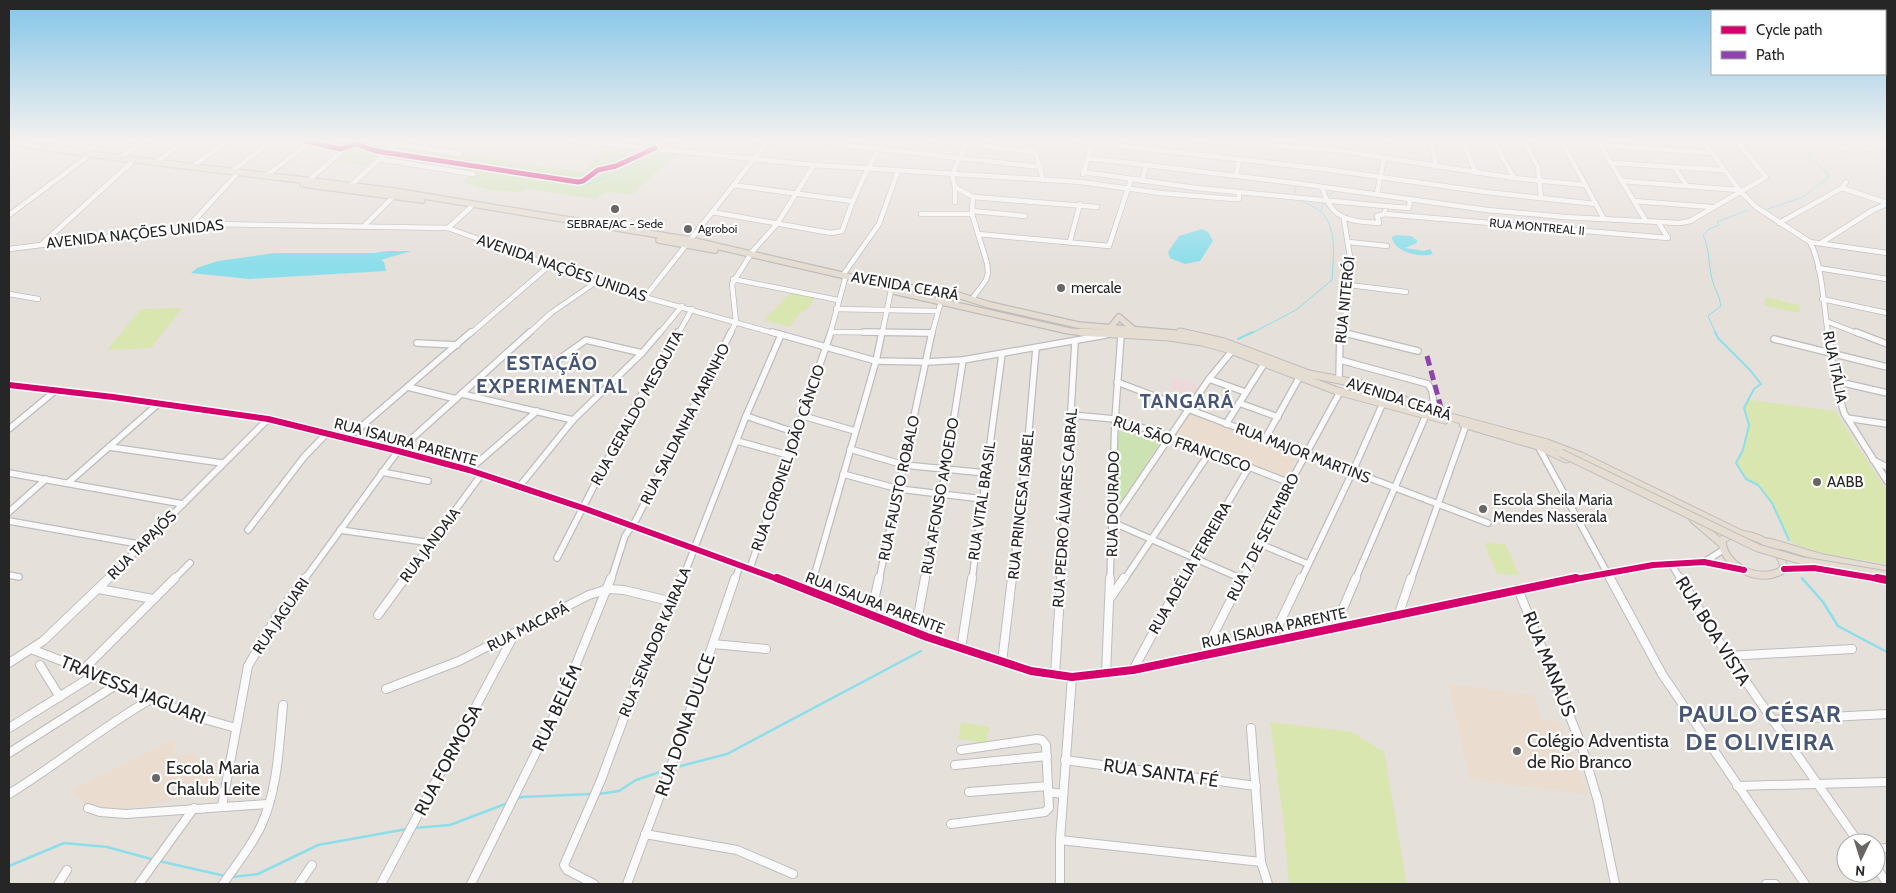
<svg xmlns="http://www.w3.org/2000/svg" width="1896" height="893" font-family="Cabin,sans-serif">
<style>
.education{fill:#eaddcf}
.medical{fill:#edd9d9}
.green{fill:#cce2b2}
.pitch{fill:#d9e6b0}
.water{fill:#8cdeea}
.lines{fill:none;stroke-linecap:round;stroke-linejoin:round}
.stream-far2{stroke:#8cdeea;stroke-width:1}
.stream-far1{stroke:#8cdeea;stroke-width:2}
.stream{stroke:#8cdeea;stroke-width:2.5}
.minor-far2-casing{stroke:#bebdbd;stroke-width:6}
.minor-far1-casing{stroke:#bebdbd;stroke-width:8}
.minor-casing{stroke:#bebdbd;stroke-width:10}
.major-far2-casing{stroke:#bebcbb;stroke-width:8}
.major-far1-casing{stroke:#bebcbb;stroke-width:9}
.major-casing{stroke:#bebcbb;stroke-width:11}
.minor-far2{stroke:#fbfafa;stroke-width:4.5}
.minor-far1{stroke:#fbfafa;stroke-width:5.5}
.minor{stroke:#fbfafa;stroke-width:8}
.major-far2{stroke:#e5ddd1;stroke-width:5.5}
.major-far1{stroke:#e5ddd1;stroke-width:7}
.major{stroke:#e5ddd1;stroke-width:9}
.major-bridge-casing{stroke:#bebcbb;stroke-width:9;stroke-linecap:butt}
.major-bridge{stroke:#e5ddd1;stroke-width:7}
.quiet{stroke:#8e44ad;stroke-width:5;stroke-dasharray:10 5;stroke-linecap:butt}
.cycleway-far2-casing{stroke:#fff;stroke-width:8}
.cycleway-far1-casing{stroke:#fff;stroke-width:9}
.cycleway-casing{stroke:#fff;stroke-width:11}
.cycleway-far2{stroke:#d6006c;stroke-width:5}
.cycleway-far1{stroke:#d6006c;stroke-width:6}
.cycleway{stroke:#d6006c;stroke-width:8}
.poi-dot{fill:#696765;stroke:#fff;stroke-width:2}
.labels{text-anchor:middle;stroke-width:4.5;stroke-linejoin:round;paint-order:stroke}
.far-poi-label{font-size:12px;fill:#262626;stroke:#fff}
.far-street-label{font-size:12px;fill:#262626;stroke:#fff}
.street-label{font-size:15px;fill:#262626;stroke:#fff}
.poi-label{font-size:15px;fill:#262626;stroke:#fff;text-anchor:start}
.near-street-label{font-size:18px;fill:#262626;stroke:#fff}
.near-poi-label{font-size:18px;fill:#262626;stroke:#fff;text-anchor:start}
.district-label{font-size:20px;font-weight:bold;letter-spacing:1px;fill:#475677;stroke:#fff}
.near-district-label{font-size:24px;font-weight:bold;letter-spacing:1px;fill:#475677;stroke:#fff}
</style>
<rect width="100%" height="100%" fill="#e6e0db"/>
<!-- education -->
<g class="education">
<path d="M1189 413 1298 456 1287 479 1174 437Z"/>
<path d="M1448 684 1534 695 1541 719 1559 722 1589 795 1470 779Z"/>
<path d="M176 738 174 756 194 753 201 766 218 762 212 793 122 810 83 803 73 789Z"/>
</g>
<!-- medical -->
<path class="medical" d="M1177 377 1197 384 1195 388 1199 389 1196 394 1191 392 1189 395 1169 388Z"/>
<!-- green -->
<g class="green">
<path d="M279 140H356L384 150 366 166 339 161 343 154 338 151 309 147 305 143Z"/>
<path d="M398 145 582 172 585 171 608 146 681 151 632 194 606 192 596 199 528 189 520 192 489 190 465 183 467 178 473 174 383 158Z"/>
<path d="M1118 424 1164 437 1115 511Z"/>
</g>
<!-- pitch -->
<g class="pitch">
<path d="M792 292 816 297 805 312 802 311 789 327 764 320Z"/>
<path d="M1765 297 1799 305 1800 313 1765 306Z"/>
<path d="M182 308 151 348 107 350 141 309Z"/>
<path d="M1749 400 1835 411 1887 491V564L1826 554 1796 545 1789 540 1772 503 1758 485 1746 479 1736 463C1745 452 1744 438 1749 425L1744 408Z"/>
<path d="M1484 543 1505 544 1519 575 1497 574Z"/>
<path d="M961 722 990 727 986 743 958 739Z"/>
<path d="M1270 722 1352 732 1384 752 1407 884H1289L1284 826Z"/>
</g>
<!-- water -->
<g class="water">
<path d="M1202 229 1208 232 1213 241 1200 261 1185 264 1170 258 1168 252 1179 236Z"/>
<path d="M1396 235 1411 236 1417 240V243L1405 248 1424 251 1430 249 1433 254C1421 258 1393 252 1392 237Z"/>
<path d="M387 251H411L381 260 384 262 386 271 249 279 191 273 197 268 218 261 275 253H374Z"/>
</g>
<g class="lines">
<!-- stream-far2 -->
<g class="stream-far2">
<path d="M326 140 376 154"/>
<path d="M669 145 677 140"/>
<path d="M388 156 584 186 614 174 656 151"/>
<path d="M1295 193 1296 184"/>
<path d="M1329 196 1335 190"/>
<path d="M1768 209 1803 197 1829 177 1827 172 1807 156C1822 145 1841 152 1858 152 1868 152 1877 150 1887 150"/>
<path d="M1321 211 1324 202"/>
<path d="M1250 334 1296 310 1332 280C1333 259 1338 228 1321 212 1315 207 1307 204 1300 200"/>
<path d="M1716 334 1708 316 1721 306C1720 296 1714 289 1712 279 1708 264 1710 250 1703 235L1709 229 1719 225 1717 222 1748 210"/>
</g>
<!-- stream-far1 -->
<g class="stream-far1">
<path d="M1715 332 1718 338 1750 370 1761 384 1754 389 1744 408 1749 425 1743 450 1736 463 1746 479 1758 485 1772 503 1789 540"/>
<path d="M1238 339 1253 332"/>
<path d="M1802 578 1803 580"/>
</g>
<!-- stream -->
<g class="stream">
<path d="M1802 578 1823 602 1838 626 1887 652"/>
<path d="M673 768 727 754 921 651"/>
<path d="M599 794 619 791 636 780 666 770"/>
<path d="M517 799 522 797 591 794"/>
<path d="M414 828 450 825 508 803"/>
<path d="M159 861 225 876"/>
<path d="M9 866 64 843 107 847 155 860"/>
<path d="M233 877 258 874 318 845 407 829"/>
</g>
<defs>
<g id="minor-far2">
<path d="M569 140 814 165 1081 182 1160 193 1234 199H1239V192"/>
<path d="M753 140 768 142"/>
<path d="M829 140 828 142 833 144 1041 167"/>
<path d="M932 140 1035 152"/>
<path d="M1019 140 1036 154 1043 180"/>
<path d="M1068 140 1324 169 1486 192 1596 204"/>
<path d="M1191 140 1335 150 1514 178 1585 185"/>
<path d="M1382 140 1385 141"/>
<path d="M1431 140 1436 167"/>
<path d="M1462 140 1476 173"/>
<path d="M1493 140 1514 178"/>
<path d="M1523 140 1538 167 1541 198"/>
<path d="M1561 140 1604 219"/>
<path d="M1597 140 1646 221"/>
<path d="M1702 140 1741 192 1756 207 1810 242C1822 263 1824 308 1828 334"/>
<path d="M1781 140H1790"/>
<path d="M395 144 460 154"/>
<path d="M1600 145 1712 153"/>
<path d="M51 148 62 140"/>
<path d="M84 153 103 140"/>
<path d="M120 158 144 140"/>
<path d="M1088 158 1295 183 1487 210 1564 217 1680 223 1690 221 1766 177 1736 140"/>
<path d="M379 159 473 174"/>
<path d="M156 162 187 140"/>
<path d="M1611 163 1723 170"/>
<path d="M193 166 229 140"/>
<path d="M1674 167 1687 186"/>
<path d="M232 171 273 140"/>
<path d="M1083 172 1196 188 1384 206 1409 208 1410 199"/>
<path d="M1083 174 1093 140"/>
<path d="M267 175 306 145"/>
<path d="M952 175 955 187 973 197 972 214 987 263 988 273 986 280 972 299"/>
<path d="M952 175 968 140"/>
<path d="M1236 176 1239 160"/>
<path d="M309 180 340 153"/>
<path d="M1142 181 1146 165"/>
<path d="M1622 181 1739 190"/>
<path d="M733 185 852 201"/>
<path d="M955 187V202"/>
<path d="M1322 187C1331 220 1348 221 1379 223L1377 216 1385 214V211"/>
<path d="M348 188 400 140"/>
<path d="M1842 188 1887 203"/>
<path d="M1377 194 1384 158"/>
<path d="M973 197 1097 207"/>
<path d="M1634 201 1711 207"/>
<path d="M972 211 1025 216"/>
<path d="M712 212 831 233 842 231C853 198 866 169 884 140"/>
<path d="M921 214H972"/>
<path d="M1385 214 1668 238 1658 222"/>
<path d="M9 215 87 157"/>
<path d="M1779 223 1842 188 1846 182"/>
<path d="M364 226 394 196"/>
<path d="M188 227 236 175"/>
<path d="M448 228 471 207"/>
<path d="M978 234 1109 246 1131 179"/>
<path d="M1070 241 1080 204"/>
<path d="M1349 242 1387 246"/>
<path d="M1810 242 1887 253"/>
<path d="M1821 243 1873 210 1887 204"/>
<path d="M42 244 131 163"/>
<path d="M9 249 212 224 448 228 626 292 777 334"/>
<path d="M751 253 777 224 814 165"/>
<path d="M1818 268 1887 279"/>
<path d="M843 275 879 224 898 171"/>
<path d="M733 279 838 300"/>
<path d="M1349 285 1406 292"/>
<path d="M9 294 38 299"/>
<path d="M645 297 769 140"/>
<path d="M1822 299 1887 313"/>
<path d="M836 309 936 311"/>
<path d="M1826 321 1859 334"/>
<path d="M831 332 932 333"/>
<path d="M1340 332 1346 334"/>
<path d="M470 334 550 265"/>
<path d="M528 334 551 313 596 282"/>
<path d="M659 334 682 306"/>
<path d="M678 334 692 309"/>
<path d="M730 334 736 322 732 284 749 257"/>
<path d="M830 334 845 279"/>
<path d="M882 334 891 290"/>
<path d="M932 334 941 301"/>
<path d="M1340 334 1347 309 1351 263 1344 220"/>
</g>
<g id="minor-far1">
<path d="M772 332 876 361 927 362 963 360 1106 335"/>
<path d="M864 332 932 333"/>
<path d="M1341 332 1418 351"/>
<path d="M1828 332 1835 381 1844 413 1887 481"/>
<path d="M1856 332 1887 344"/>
<path d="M1774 339 1887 367"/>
<path d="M417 343 457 345"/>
<path d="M1232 351 1209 379 1112 522 1242 579"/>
<path d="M1340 360 1428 384 1432 391 1435 412"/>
<path d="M555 362 586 340 642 353"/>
<path d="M1209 379 1245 392"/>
<path d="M1339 380 1340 332"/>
<path d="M1835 381 1887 393"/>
<path d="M1117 382 1488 523"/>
<path d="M9 385 113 397 268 419 398 451 469 470 583 508 780 580"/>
<path d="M408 387 456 399"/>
<path d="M462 394 573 420"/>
<path d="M1239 403 1278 417"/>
<path d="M1071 415 1115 419 1169 436 1290 483"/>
<path d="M746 416 797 433"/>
<path d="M803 416 855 431"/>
<path d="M1847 418 1887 424"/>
<path d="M1226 424 1264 364"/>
<path d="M9 429 55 391"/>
<path d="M347 439 471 332"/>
<path d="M1265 439 1299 378"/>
<path d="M737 441 788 455"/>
<path d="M1538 446 1611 580"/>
<path d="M109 447 222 463"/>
<path d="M850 449 904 465 986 473"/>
<path d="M1873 460 1887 467"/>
<path d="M469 470 537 411"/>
<path d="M382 472 428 481"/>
<path d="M9 473 183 504"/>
<path d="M843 474 899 489 983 499"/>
<path d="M68 483 158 404"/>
<path d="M519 487 573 420 642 353 660 332"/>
<path d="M9 512 46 479"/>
<path d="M9 521 144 545"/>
<path d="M248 530 304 457 327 433"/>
<path d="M340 530 432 543"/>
<path d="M1260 544 1308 564"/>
<path d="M557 558 636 404 678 332"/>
<path d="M1704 562 1723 550"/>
<path d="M1672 565 1681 580"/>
<path d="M750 568 831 332"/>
<path d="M9 575 19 577"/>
<path d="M107 580 268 419"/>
<path d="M173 580 190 563"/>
<path d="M304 580 398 451 530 332"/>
<path d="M404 580 481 475"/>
<path d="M611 580 625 536 636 520 731 332"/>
<path d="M682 580 746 416 781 335"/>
<path d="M735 580 740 565"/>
<path d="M813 580 876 361 882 332"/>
<path d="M879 580 932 332"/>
<path d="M925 580 946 469 963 360"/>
<path d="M972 580 1002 354"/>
<path d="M1012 580 1027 452 1036 348"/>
<path d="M1061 580 1075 342"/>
<path d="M1110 580 1115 420 1121 335"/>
<path d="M1124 580 1210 452"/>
<path d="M1182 580 1249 467"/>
<path d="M1242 580 1290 483 1340 392"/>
<path d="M1301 580 1353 471 1382 405"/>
<path d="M1355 580 1426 415"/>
<path d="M1411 580 1466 425"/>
<path d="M1570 580 1653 565 1704 562 1740 569"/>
</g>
<g id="minor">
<path d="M777 578 927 637 1031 671 1072 677 1133 670 1576 578"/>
<path d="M1610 578 1662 674 1805 884"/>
<path d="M1680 578 1728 656 1859 843"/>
<path d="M99 589 153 599"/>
<path d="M1518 589 1581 744 1598 801 1615 884"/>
<path d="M810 591 814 578"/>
<path d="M1111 597 1124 578"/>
<path d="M378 615 405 578"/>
<path d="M871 615 879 578"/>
<path d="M1398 616 1411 578"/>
<path d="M1335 627 1356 578"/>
<path d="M915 632 925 578"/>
<path d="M1271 641 1301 578"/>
<path d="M713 644 766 649"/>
<path d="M31 649 119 683 151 699 204 719 236 728"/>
<path d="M961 649 972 578"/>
<path d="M1728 656 1852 649"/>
<path d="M1202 657 1242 578"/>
<path d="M1002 662 1012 578"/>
<path d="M9 663 43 641 109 578"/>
<path d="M40 665 60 697"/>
<path d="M84 669 175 578"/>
<path d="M1133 670 1183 578"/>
<path d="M1106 674 1110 578"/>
<path d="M1055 675 1061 578"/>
<path d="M386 689 459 661 589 595 608 589 624 590 673 602"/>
<path d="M1772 720 1887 714"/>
<path d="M9 728 96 674"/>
<path d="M1251 728 1261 862 1268 884"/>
<path d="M9 753 119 683"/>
<path d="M1065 760 1256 786"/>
<path d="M955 765 1047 756"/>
<path d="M1737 786 1887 782"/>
<path d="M969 792 1048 786"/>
<path d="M1048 792 1063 794"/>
<path d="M9 794C58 764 102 727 151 699"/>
<path d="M222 806 248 666 277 616 305 578"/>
<path d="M88 808 100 812 126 814 267 804"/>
<path d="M951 824 1045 812 1049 808 1046 745 1042 740 1037 739 961 750"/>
<path d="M645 834 737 850 793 874"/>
<path d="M1060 840 1261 862"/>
<path d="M1876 849 1887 848"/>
<path d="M1876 867 1887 883"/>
<path d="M58 884 67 870"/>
<path d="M139 884 194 808"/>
<path d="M223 884C236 865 251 847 261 826 278 789 279 745 283 705"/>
<path d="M299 884 312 865"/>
<path d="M381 884 514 635"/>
<path d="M471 884 560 704 611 578"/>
<path d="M594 884 567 870 564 865 601 780 636 685 682 578"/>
<path d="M627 884 675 755 735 578"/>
<path d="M1060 884V840L1072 677"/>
<path d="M1766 884H1775"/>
</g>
<g id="major-far2">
<path d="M9 142 120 158 394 191 690 240 885 285 948 292 990 305 1078 325 1186 334"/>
<path d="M303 184 422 200"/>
<path d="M659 240 715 250"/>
<path d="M894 291 1069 331 1098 334"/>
<path d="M1110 328 1119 317 1133 329"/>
</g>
<g id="major-far1">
<path d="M1081 332 1169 337 1202 342 1228 349 1337 391 1445 420"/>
<path d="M1180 332 1224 342 1309 374 1366 385 1443 415 1547 443 1581 456 1741 534"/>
<path d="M1463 424 1538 446 1566 459"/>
<path d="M1693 519 1721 543"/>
<path d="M1731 534C1754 533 1781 544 1784 569 1762 585 1723 568 1722 540Z"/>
<path d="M1769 542 1823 558 1887 570"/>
<path d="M1784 569 1814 568 1885 580"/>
</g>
<path id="major" d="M1877 578 1887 580"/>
</defs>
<!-- minor-far2 casing -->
<use href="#minor-far2" class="minor-far2-casing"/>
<!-- minor-far1 casing -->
<use href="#minor-far1" class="minor-far1-casing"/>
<!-- minor casing -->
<use href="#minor" class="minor-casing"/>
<!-- major-far2 casing -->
<use href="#major-far2" class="major-far2-casing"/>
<!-- major-far1 casing -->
<use href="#major-far1" class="major-far1-casing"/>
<!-- major casing -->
<use href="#major" class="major-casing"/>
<!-- minor-far2 -->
<use href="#minor-far2" class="minor-far2"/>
<!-- minor-far1 -->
<use href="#minor-far1" class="minor-far1"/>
<!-- minor -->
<use href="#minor" class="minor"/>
<!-- major-far2 -->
<use href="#major-far2" class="major-far2"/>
<!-- major-far1 -->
<use href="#major-far1" class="major-far1"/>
<!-- major -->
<use href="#major" class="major"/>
<defs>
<path id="major-bridge" d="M1561 453 1758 548 1803 561 1887 575"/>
</defs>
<!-- major-bridge casing -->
<use href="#major-bridge" class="major-bridge-casing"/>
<!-- major-bridge -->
<use href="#major-bridge" class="major-bridge"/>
<!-- quiet -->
<path class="quiet" d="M1427 356 1443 415"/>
<defs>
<path id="cycleway-far2" d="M301 140 340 149 356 144 376 151 578 182 583 181 598 170 616 166 655 148"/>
<g id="cycleway-far1">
<path d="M9 385 113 397 268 419 398 451 469 470 583 508 780 580"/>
<path d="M1784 569 1814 568 1885 580"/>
<path d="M1570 580 1653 565 1704 562 1744 570"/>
</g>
<g id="cycleway">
<path d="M777 578 927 637 1031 671 1072 677 1133 670 1576 578"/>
<path d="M1877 578 1887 580"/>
</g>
</defs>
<!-- cycleway-far2 casing -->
<use href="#cycleway-far2" class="cycleway-far2-casing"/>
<!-- cycleway-far1 casing -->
<use href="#cycleway-far1" class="cycleway-far1-casing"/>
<!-- cycleway casing -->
<use href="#cycleway" class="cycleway-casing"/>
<!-- cycleway-far2 -->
<use href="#cycleway-far2" class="cycleway-far2"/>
<!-- cycleway-far1 -->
<use href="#cycleway-far1" class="cycleway-far1"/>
<!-- cycleway -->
<use href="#cycleway" class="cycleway"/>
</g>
<!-- sky -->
<linearGradient id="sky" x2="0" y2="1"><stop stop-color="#83c5e9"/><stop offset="0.53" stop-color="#f4f1ef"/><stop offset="1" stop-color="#f4f1ef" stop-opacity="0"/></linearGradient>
<rect width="1896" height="265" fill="url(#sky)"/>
<!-- markers -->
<g class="poi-dot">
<circle cx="615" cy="209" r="5"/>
<circle cx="688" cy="229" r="5"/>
<circle cx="1061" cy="288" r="5"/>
<circle cx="1817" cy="482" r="5"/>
<circle cx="1483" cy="509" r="5"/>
<circle cx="1517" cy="751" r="5"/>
<circle cx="156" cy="778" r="5"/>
</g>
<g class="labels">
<!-- far-poi labels -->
<g class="far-poi-label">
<text x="615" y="228">SEBRAE/AC - Sede</text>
<text x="698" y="233" text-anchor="start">Agroboi</text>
</g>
<!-- far-street labels -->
<g class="far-street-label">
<text transform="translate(1537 227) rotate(5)" y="4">RUA MONTREAL II</text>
</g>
<!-- street labels -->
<g class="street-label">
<text transform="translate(135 234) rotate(-6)" y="5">AVENIDA NAÇÕES UNIDAS</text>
<text transform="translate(562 268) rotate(19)" y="5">AVENIDA NAÇÕES UNIDAS</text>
<text transform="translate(905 286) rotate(10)" y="5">AVENIDA CEARÁ</text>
<text transform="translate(1345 300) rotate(-84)" y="5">RUA NITERÓI</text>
<text transform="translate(1835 367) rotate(79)" y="5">RUA ITÁLIA</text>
<text transform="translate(1399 399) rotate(18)" y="5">AVENIDA CEARÁ</text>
<text transform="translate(637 408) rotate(-61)" y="5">RUA GERALDO MESQUITA</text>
<text transform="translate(685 424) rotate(-63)" y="5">RUA SALDANHA MARINHO</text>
<text transform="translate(406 442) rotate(15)" y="5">RUA ISAURA PARENTE</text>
<text transform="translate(1182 444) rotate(19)" y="5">RUA SÃO FRANCISCO</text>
<text transform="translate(1303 453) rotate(21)" y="5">RUA MAJOR MARTINS</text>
<text transform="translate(788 458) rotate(-71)" y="5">RUA CORONEL JOÃO CÂNCIO</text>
<text transform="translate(899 488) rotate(-78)" y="5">RUA FAUSTO ROBALO</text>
<text transform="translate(940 496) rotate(-80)" y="5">RUA AFONSO AMOEDO</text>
<text transform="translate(982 501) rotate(-82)" y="5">RUA VITAL BRASIL</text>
<text transform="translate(1113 504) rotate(-89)" y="5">RUA DOURADO</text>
<text transform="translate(1021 505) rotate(-84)" y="5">RUA PRINCESA ISABEL</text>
<text transform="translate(1065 508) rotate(-86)" y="5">RUA PEDRO ÁLVARES CABRAL</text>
<text transform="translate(1263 537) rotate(-63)" y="5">RUA 7 DE SETEMBRO</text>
<text transform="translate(142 545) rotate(-45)" y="5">RUA TAPAJÓS</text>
<text transform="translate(430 545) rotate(-53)" y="5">RUA JANDAIA</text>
<text transform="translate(1190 568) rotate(-60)" y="5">RUA ADÉLIA FERREIRA</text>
<text transform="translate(875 603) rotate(21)" y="5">RUA ISAURA PARENTE</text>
<text transform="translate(281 616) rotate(-56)" y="5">RUA JAGUARI</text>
<text transform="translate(528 627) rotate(-27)" y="5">RUA MACAPÁ</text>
<text transform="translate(1274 628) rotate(-12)" y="5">RUA ISAURA PARENTE</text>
<text transform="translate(655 642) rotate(-67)" y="5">RUA SENADOR KAIRALA</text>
</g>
<!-- poi labels -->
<g class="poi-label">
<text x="1071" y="293">mercale</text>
<text x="1827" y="487">AABB</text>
<text x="1493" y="505">Escola Sheila Maria<tspan x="1493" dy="17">Mendes Nasserala</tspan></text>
</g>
<!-- near-street labels -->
<g class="near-street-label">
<text transform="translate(1713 631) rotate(58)" y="6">RUA BOA VISTA</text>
<text transform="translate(1549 664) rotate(68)" y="6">RUA MANAUS</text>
<text transform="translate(133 690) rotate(22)" y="6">TRAVESSA JAGUARI</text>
<text transform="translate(557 708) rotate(-65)" y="6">RUA BELÉM</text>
<text transform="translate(685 725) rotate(-71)" y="6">RUA DONA DULCE</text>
<text transform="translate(448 760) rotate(-62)" y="6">RUA FORMOSA</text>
<text transform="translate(1161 773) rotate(8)" y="6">RUA SANTA FÉ</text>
</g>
<!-- near-poi labels -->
<g class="near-poi-label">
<text x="1527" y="747">Colégio Adventista<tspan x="1527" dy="21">de Rio Branco</tspan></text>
<text x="166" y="774">Escola Maria<tspan x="166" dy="21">Chalub Leite</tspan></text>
</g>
<!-- district labels -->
<g class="district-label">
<text x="552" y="370">ESTAÇÃO<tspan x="552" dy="23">EXPERIMENTAL</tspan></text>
<text x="1187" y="408">TANGARÁ</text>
</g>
<!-- near-district labels -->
<g class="near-district-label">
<text x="1760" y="722">PAULO CÉSAR<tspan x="1760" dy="28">DE OLIVEIRA</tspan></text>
</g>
</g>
<!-- border -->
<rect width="1896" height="893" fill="none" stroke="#262626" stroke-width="20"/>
<!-- legend -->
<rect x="1711" y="10" width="175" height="65" fill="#ffffff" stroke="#a8a8a8"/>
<rect x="1721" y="26" width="25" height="8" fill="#d6006c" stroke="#a8a8a8"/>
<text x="1756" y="35" font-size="15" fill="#262626">Cycle path</text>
<rect x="1721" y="51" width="25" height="8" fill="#8e44ad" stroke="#a8a8a8"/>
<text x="1756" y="60" font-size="15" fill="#262626">Path</text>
<!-- north arrow -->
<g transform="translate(1861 858) rotate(184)"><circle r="24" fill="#ffffff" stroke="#a8a8a8"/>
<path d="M0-4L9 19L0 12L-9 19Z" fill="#696765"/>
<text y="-8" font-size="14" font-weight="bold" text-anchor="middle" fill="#262626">N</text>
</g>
</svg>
